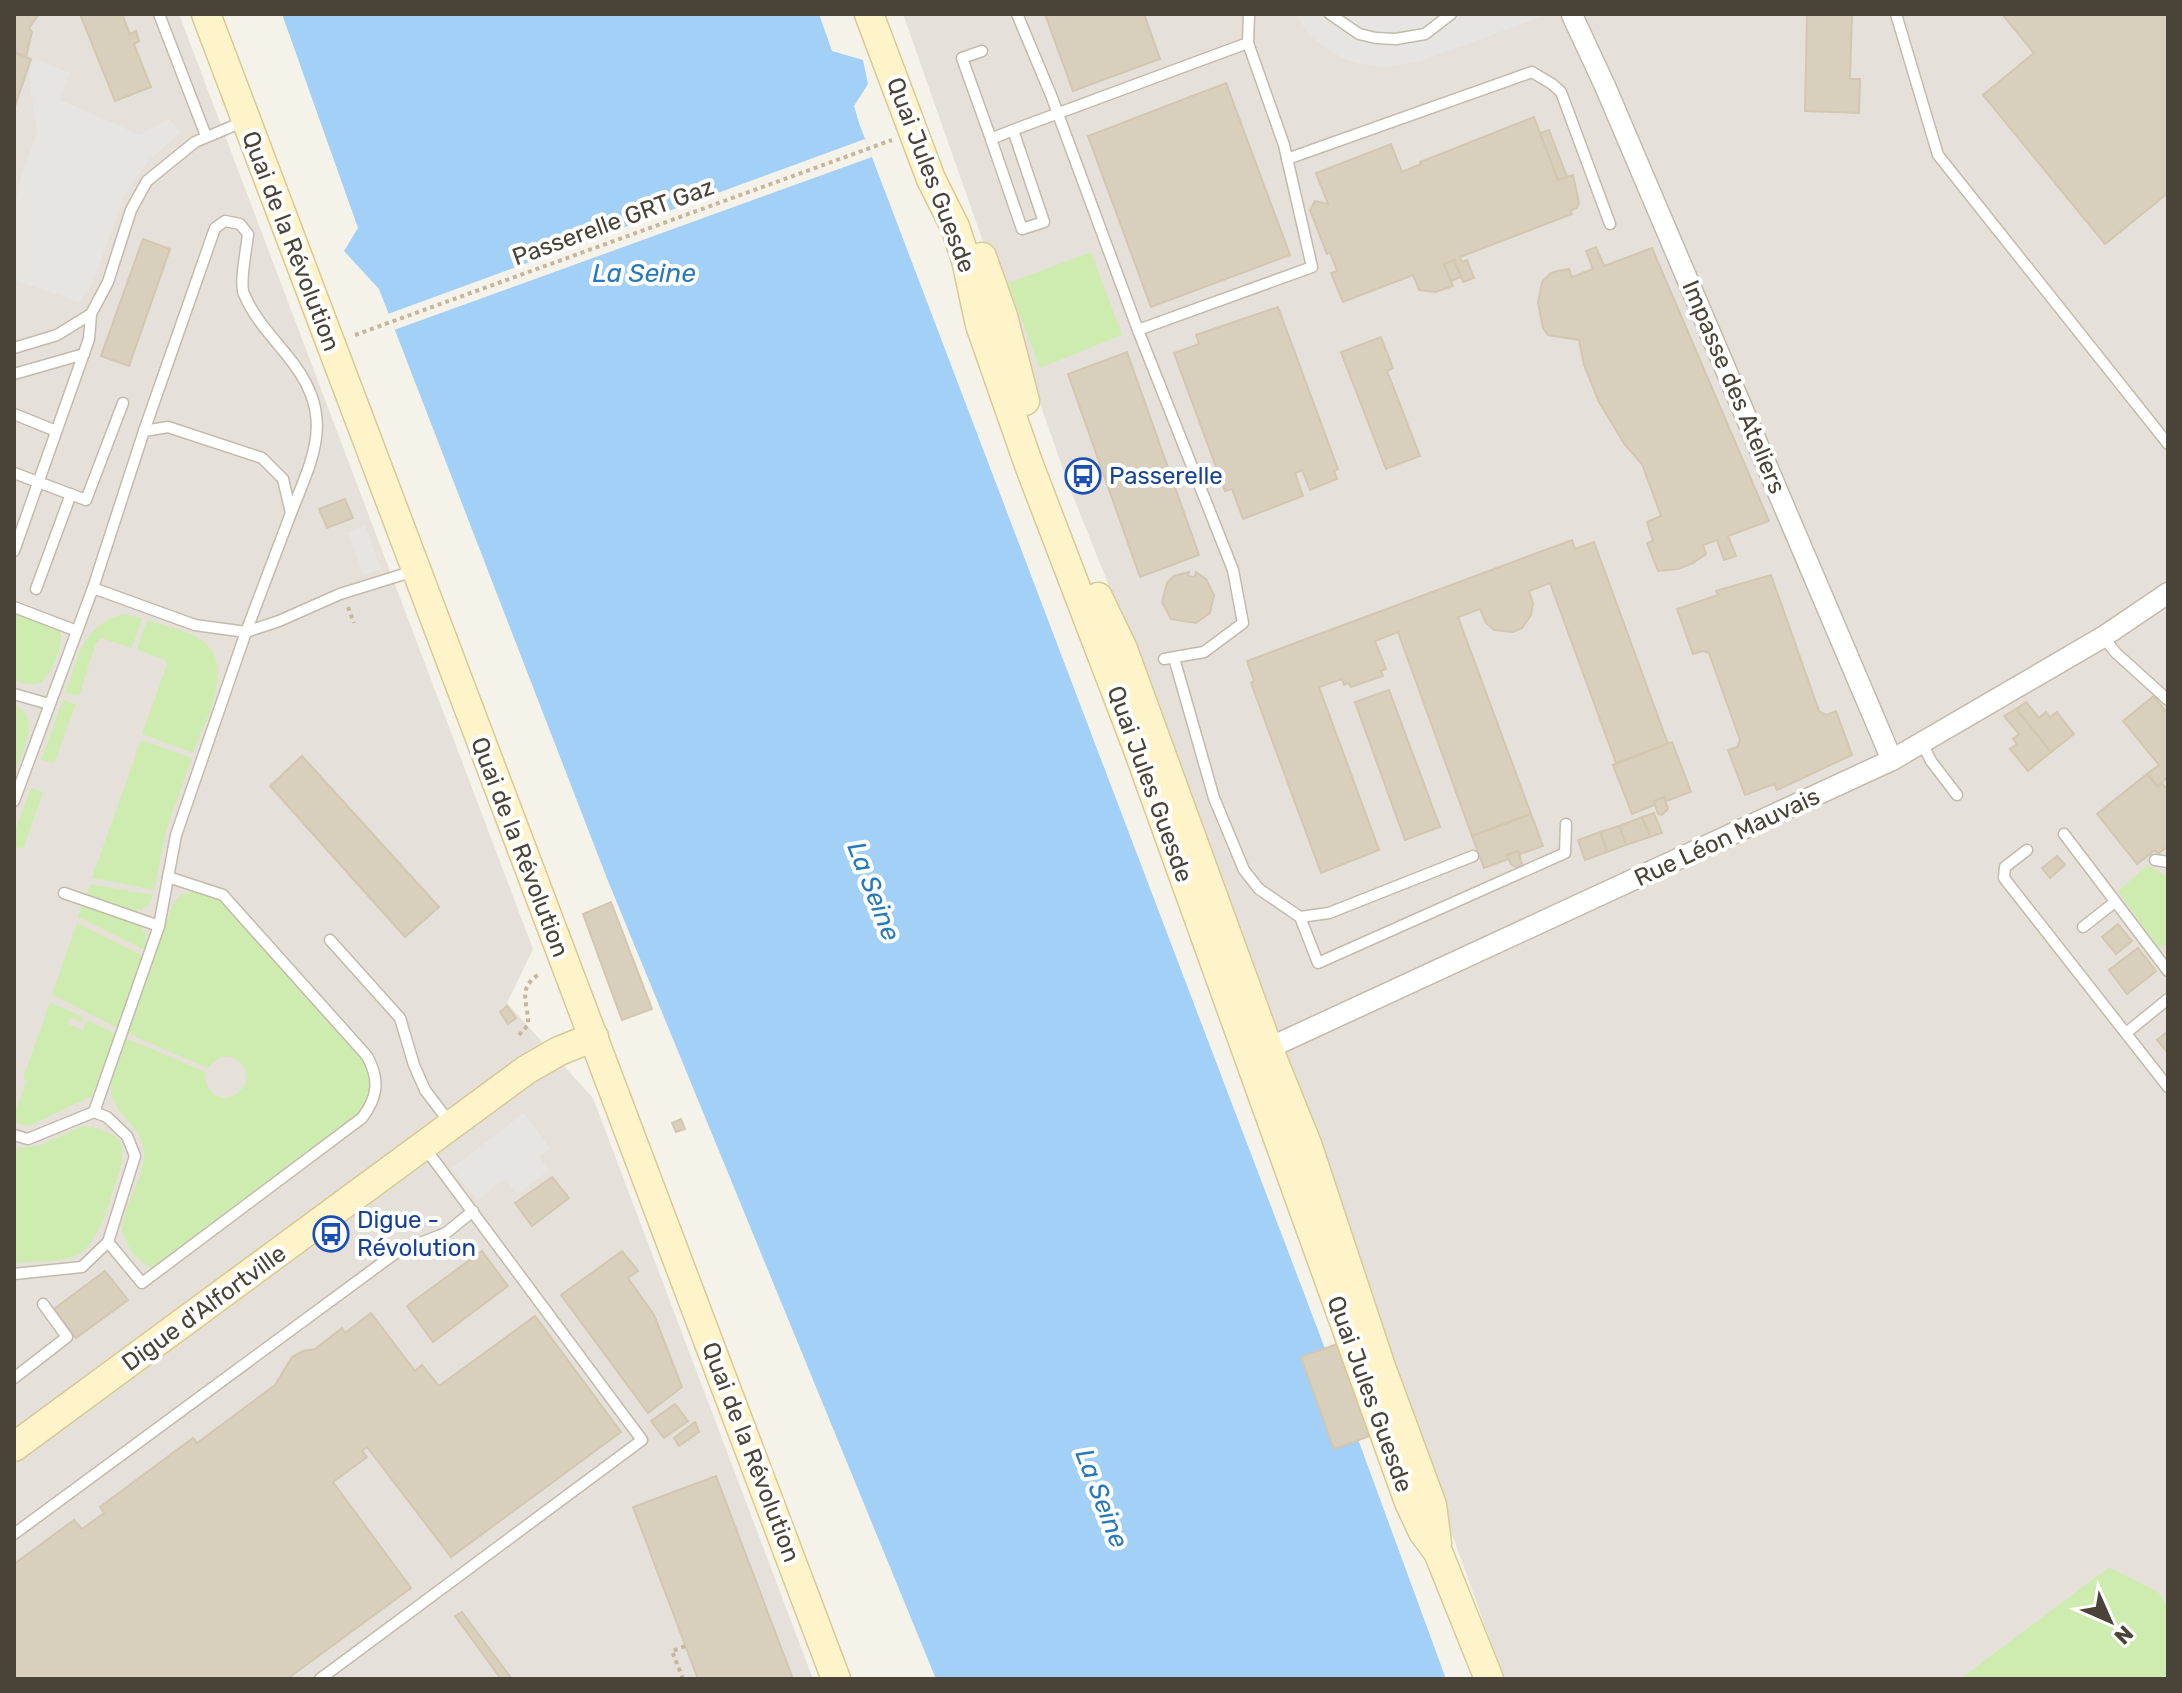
<svg xmlns="http://www.w3.org/2000/svg" width="2182" height="1693" font-family="Rubik,sans-serif">
<style>
.industrial{fill:#e5e1da}
.green{fill:#ceecaf}
.parking{fill:#e7e5e1}
.water{fill:#a2d0f6}
.pier{fill:#f5f2e9}
.building{fill:#d8cfbd;stroke:#d3c7b0;stroke-width:2}
.lines{fill:none;stroke-linecap:round;stroke-linejoin:round}
.lane-casing{stroke:#c2bbab;stroke-width:13}
.street-casing{stroke:#c2bbab;stroke-width:23}
.secondary-casing{stroke:#d8c996;stroke-width:31}
.path{stroke:#c5b79b;stroke-width:4;stroke-dasharray:4 4;stroke-linecap:butt}
.lane{stroke:#fff;stroke-width:10}
.street{stroke:#fff;stroke-width:20}
.secondary{stroke:#fff4c9;stroke-width:28}
.labels{text-anchor:middle;stroke-width:8;stroke-linejoin:round;paint-order:stroke}
.street-label{font-size:24px;fill:#4a4337;stroke:#fff}
.transit-label{font-size:24px;fill:#164399;stroke:#fff;text-anchor:start}
.water-label{font-size:26px;font-style:italic;fill:#2779be;stroke:#fff}
</style>
<rect width="100%" height="100%" fill="#f5f2e9"/>
<!-- industrial -->
<g class="industrial">
<path d="M14 14H179L533 949 507 1003 593 1098 813 1679H14Z"/>
<path d="M903 14H2168V1679H1504L1141 666 1069 486Z"/>
</g>
<!-- green -->
<g class="green">
<path d="M1091 252 1122 335 1040 368 1008 283Z"/>
<path d="M14 611C26 615 54 620 60 632 65 643 50 679 39 683 31 686 22 683 14 681Z"/>
<path d="M123 614 142 618 132 648 101 638 96 643 79 696 65 693C79 655 81 627 123 614Z"/>
<path d="M147 620C163 625 180 629 195 636 241 660 206 719 193 753L142 734 167 664 165 660 137 650Z"/>
<path d="M63 700 76 704 54 763 41 760Z"/>
<path d="M14 705C43 716 21 755 14 774Z"/>
<path d="M141 740 192 758 166 830 154 890 92 878Z"/>
<path d="M31 788 43 792 23 849 14 846V834Z"/>
<path d="M2148 865 2166 876 2168 885V944L2158 947 2118 891Z"/>
<path d="M90 884 153 895 148 906 136 912 87 894Z"/>
<path d="M193 891 218 898 365 1061C373 1086 374 1098 354 1118L159 1263 150 1267C137 1262 126 1245 122 1231 123 1205 143 1181 144 1154 144 1124 109 1115 111 1085 112 1069 120 1052 126 1038L205 1072C205 1101 233 1107 246 1082 248 1065 237 1055 220 1057L207 1068 127 1033 173 903 181 895Z"/>
<path d="M82 904C104 911 159 919 144 950L78 917Z"/>
<path d="M77 923 143 956 117 1028 52 994Z"/>
<path d="M50 1002 83 1017 81 1022 70 1017 68 1024 83 1030 87 1020 116 1034 92 1096 29 1126 14 1123V1114L27 1081 23 1078Z"/>
<path d="M83 1126 93 1127 115 1136 122 1146V1162C112 1190 102 1249 70 1258 53 1263 32 1261 14 1263V1148L37 1146Z"/>
<path d="M2109 1567 2159 1593 2168 1609V1679H1960Z"/>
</g>
<!-- parking -->
<g class="parking">
<path d="M1295 14H1545L1546 15 1421 61 1382 67 1361 64 1343 58 1326 48 1310 36Z"/>
<path d="M34 59 70 73 60 100 140 135 169 119 181 132 150 159 125 194 92 284 79 302 14 280V208L22 173 37 134 29 75Z"/>
<path d="M365 526 381 569 364 575 348 533Z"/>
<path d="M524 1113 550 1148 539 1157 549 1170 517 1194 505 1179 477 1200 452 1168Z"/>
</g>
<!-- water -->
<path class="water" d="M282 14H819L832 51 863 60 868 84 854 106 859 123 1318 1330 1446 1679H936L608 881 379 289 344 251 358 228Z"/>
<!-- pier -->
<path class="pier" d="M865 139 872 157 394 330 388 314Z"/>
<!-- building -->
<g class="building">
<path d="M14 14H39L29 28 32 32 26 57 14 52Z"/>
<path d="M80 14H122L130 34 136 31 139 41 134 44 151 87 115 101Z"/>
<path d="M1045 14H1144L1160 59 1073 91Z"/>
<path d="M1807 14H1852L1850 79H1860L1859 113 1805 111Z"/>
<path d="M2002 14H2168V193L2105 244 1983 95 2034 53Z"/>
<path d="M14 52 31 59 14 109Z"/>
<path d="M1226 83 1290 255 1151 307 1088 136Z"/>
<path d="M1534 117 1558 180 1573 175 1579 203 1577 208 1570 211 1572 214 1460 257 1462 262 1467 260 1474 278 1463 282 1454 260 1444 264 1453 286 1436 292 1419 290 1413 275 1343 302 1331 273 1337 271 1330 252 1327 254 1310 210 1315 201 1328 204 1316 173 1391 144 1402 172 1421 164 1420 162Z"/>
<path d="M1549 130 1567 177 1558 180 1540 133Z"/>
<path d="M143 239 170 249 129 366 101 356Z"/>
<path d="M1596 247 1604 266 1652 248 1769 521 1728 536 1736 556 1724 560 1717 540 1703 545 1706 554 1693 563 1678 569 1658 571 1647 543 1653 541 1647 522 1661 516 1642 464 1625 445 1599 402 1584 365 1579 340 1548 335 1543 328 1538 303 1542 282 1551 273 1558 271 1569 269 1572 277 1593 269 1586 251Z"/>
<path d="M1454 260 1461 277 1451 281 1444 264Z"/>
<path d="M1278 307 1338 469 1334 471 1337 479 1310 490 1302 470 1295 473 1303 496 1243 519 1232 489 1225 491 1174 353 1199 344 1196 335Z"/>
<path d="M1381 337 1393 368 1387 371 1420 456 1386 469 1341 352Z"/>
<path d="M1127 352 1199 555 1140 577 1068 374Z"/>
<path d="M345 499 353 518 327 528 319 509Z"/>
<path d="M1572 540 1575 549 1594 542 1668 744 1616 763 1550 583 1529 591 1533 603 1531 615 1522 628 1513 632 1494 630 1486 623 1480 609 1458 617 1531 814 1472 836 1398 632 1375 641 1386 669 1381 671 1383 676 1351 687 1349 683 1344 685 1342 679 1319 687 1379 850 1321 873 1251 683 1254 681 1247 661Z"/>
<path d="M1189 572 1188 576 1195 577 1196 572 1206 579 1214 595 1210 613 1196 623 1171 619 1162 602 1167 583 1174 576Z"/>
<path d="M1771 575 1819 711 1826 715 1836 711 1852 755 1777 790 1774 784 1745 795 1728 750 1737 747 1740 740 1709 653 1703 651 1693 654 1677 609 1718 595 1716 591Z"/>
<path d="M1389 690 1440 827 1405 840 1355 702Z"/>
<path d="M2154 696 2168 714V776L2158 787 2147 774 2159 765 2123 721Z"/>
<path d="M2026 702 2039 718 2046 712 2050 717 2057 712 2074 734 2051 752 2016 709Z"/>
<path d="M2016 709 2051 752 2028 771 2010 749 2017 744 2013 739 2019 734 2004 716Z"/>
<path d="M1672 742 1691 792 1666 801 1664 797 1654 801 1655 805 1632 814 1613 765Z"/>
<path d="M302 756 439 907 405 937 270 786Z"/>
<path d="M2147 774 2158 787 2162 783 2168 790V846L2158 854 2155 850 2137 864 2097 814Z"/>
<path d="M1664 797 1668 809 1662 815 1658 814 1654 801Z"/>
<path d="M1654 813 1662 833 1650 837 1642 817Z"/>
<path d="M1531 814 1543 846 1520 854 1518 851 1507 855 1509 859 1484 868 1472 836Z"/>
<path d="M1642 817 1650 837 1626 845 1619 826Z"/>
<path d="M1619 826 1626 845 1607 852 1600 832Z"/>
<path d="M1600 832 1607 852 1585 860 1578 840Z"/>
<path d="M1518 851 1522 864 1517 868 1511 864 1507 855Z"/>
<path d="M2057 856 2065 865 2050 878 2042 868Z"/>
<path d="M611 902 652 1009 622 1020 583 914Z"/>
<path d="M2118 924 2132 941 2116 954 2102 937Z"/>
<path d="M2138 948 2156 971 2127 994 2109 970Z"/>
<path d="M507 1006 516 1018 508 1024 500 1012Z"/>
<path d="M2168 1031V1053L2157 1040Z"/>
<path d="M681 1119 685 1129 676 1132 672 1123Z"/>
<path d="M552 1177 569 1198 532 1226 515 1203Z"/>
<path d="M482 1251 508 1286 433 1342 407 1306Z"/>
<path d="M622 1251 638 1271 628 1278 654 1315 682 1387 648 1413 561 1295Z"/>
<path d="M105 1271 128 1300 76 1338 54 1309Z"/>
<path d="M371 1313 415 1371 422 1365 439 1386 535 1316 621 1432 451 1557 367 1447 362 1451 367 1457 333 1482 411 1588 287 1679H14V1564L74 1520 82 1529 104 1513 100 1507 193 1438 197 1443 275 1385 292 1357 303 1351 315 1349 342 1328 345 1333Z"/>
<path d="M1337 1344 1370 1436 1334 1449 1301 1357Z"/>
<path d="M675 1404 688 1421 664 1438 651 1421Z"/>
<path d="M695 1422 699 1432 679 1446 674 1438Z"/>
<path d="M716 1476 793 1679H698L633 1507Z"/>
<path d="M462 1612 512 1679H501L455 1616Z"/>
</g>
<g class="lines">
<defs>
<g id="lane">
<path d="M159 14 206 136"/>
<path d="M1017 14 1051 95 1138 330 1233 570 1243 623 1204 652 1164 659"/>
<path d="M1330 14 1359 34 1376 38 1396 39 1425 34 1451 14"/>
<path d="M1896 14 1938 155 2168 444"/>
<path d="M982 51 962 58 991 139"/>
<path d="M1013 130 1044 222 1022 229 991 139 1013 130 1226 51 1248 43"/>
<path d="M1287 159 1532 72 1552 84 1561 92 1610 224"/>
<path d="M1138 330 1312 267 1284 145 1248 43 1249 14"/>
<path d="M14 348 57 335 91 314 108 282 131 210 147 181 195 142 245 121"/>
<path d="M14 374 84 354"/>
<path d="M14 414 56 431"/>
<path d="M144 431 215 228 225 221 240 224 248 234C247 247 239 283 244 294 253 316 271 336 286 354 335 413 317 449 291 513"/>
<path d="M14 473 86 500 123 403"/>
<path d="M14 551 89 339 91 314"/>
<path d="M93 588 195 625 246 632 279 621 340 594 414 571"/>
<path d="M36 589 71 494"/>
<path d="M14 607 77 631"/>
<path d="M2103 637 2116 653 2168 700"/>
<path d="M1174 658 1214 798 1244 870 1259 889 1300 917 1329 913 1473 856"/>
<path d="M14 694 49 704"/>
<path d="M1922 743 1931 761 1957 795"/>
<path d="M14 801 93 588 144 431 168 427 262 458 283 479 291 513 246 632 176 835 159 926 94 1112"/>
<path d="M2064 834 2168 971"/>
<path d="M2027 850 2005 867 2004 878 2168 1087"/>
<path d="M2155 860 2168 862"/>
<path d="M64 893 159 926"/>
<path d="M1300 917 1318 963 1565 853 1566 824"/>
<path d="M2083 927 2115 902"/>
<path d="M330 940 400 1018 414 1065 425 1090 450 1123"/>
<path d="M2126 1033 2168 999"/>
<path d="M14 1135 28 1139 94 1112 107 1117 127 1136 135 1156 108 1242 82 1267 14 1274"/>
<path d="M108 1242 142 1283 362 1118C378 1097 380 1080 367 1056L223 895 168 877"/>
<path d="M14 1378 67 1337 43 1304"/>
<path d="M14 1534 397 1252 446 1233 473 1211"/>
<path d="M320 1679 642 1440 425 1148"/>
</g>
<g id="street">
<path d="M1572 15 1605 86 1892 760"/>
<path d="M1256 1054 1892 760 2103 637 2168 593"/>
</g>
<g id="secondary">
<path d="M206 14 836 1679"/>
<path d="M869 14 931 179 955 227 966 260 980 325 1029 465 1137 747 1409 1502 1423 1532 1438 1552 1489 1679"/>
<path d="M982 257 1003 316 1025 401"/>
<path d="M1098 597 1123 649 1269 1050 1307 1144 1380 1364 1432 1505 1437 1543"/>
<path d="M14 1447 526 1070 559 1051 594 1037"/>
</g>
</defs>
<!-- lane casing -->
<use href="#lane" class="lane-casing"/>
<!-- street casing -->
<use href="#street" class="street-casing"/>
<!-- secondary casing -->
<use href="#secondary" class="secondary-casing"/>
<!-- path -->
<g class="path">
<path d="M355 335 892 140"/>
<path d="M348 607 354 623"/>
<path d="M519 1035 528 1025C529 1002 515 989 541 973"/>
<path d="M683 1679 672 1651 686 1646"/>
</g>
<!-- lane -->
<use href="#lane" class="lane"/>
<!-- street -->
<use href="#street" class="street"/>
<!-- secondary -->
<use href="#secondary" class="secondary"/>
</g>
<!-- icons -->
<defs>
<symbol id="bus-ring" viewBox="-11 -11 22 22"><circle r="9.5" fill="#fff" stroke="#1a4fb4" stroke-width="1.5"/><path d="M-5-6H5V4H4V6H2V4H-2V6H-4V4H-5ZM-3.5-4V0h7V-4ZM-3.5 1.2v1.5H-2V1.2ZM2 1.2v1.5H3.5V1.2Z" fill="#1a4fb4"/></symbol>
</defs>
<g fill-rule="evenodd">
<use href="#bus-ring" x="1063" y="456" width="40" height="40"/>
<use href="#bus-ring" x="311" y="1214" width="40" height="40"/>
</g>
<g class="labels">
<!-- street labels -->
<g class="street-label">
<text transform="translate(931 175) rotate(69)" y="8">Quai Jules Guesde</text>
<text transform="translate(613 222) rotate(-20)" y="8">Passerelle GRT Gaz</text>
<text transform="translate(291 241) rotate(69)" y="8">Quai de la Révolution</text>
<text transform="translate(1734 387) rotate(67)" y="8">Impasse des Ateliers</text>
<text transform="translate(1150 784) rotate(70)" y="8">Quai Jules Guesde</text>
<text transform="translate(1727 837) rotate(-25)" y="8">Rue Léon Mauvais</text>
<text transform="translate(520 847) rotate(69)" y="8">Quai de la Révolution</text>
<text transform="translate(204 1308) rotate(-36)" y="8">Digue d'Alfortville</text>
<text transform="translate(1370 1394) rotate(70)" y="8">Quai Jules Guesde</text>
<text transform="translate(751 1452) rotate(69)" y="8">Quai de la Révolution</text>
</g>
<!-- transit labels -->
<g class="transit-label">
<text x="1109" y="484">Passerelle</text>
<text x="357" y="1228">Digue -<tspan x="357" dy="28">Révolution</tspan></text>
</g>
<!-- water labels -->
<g class="water-label">
<text x="644" y="282">La Seine</text>
<text transform="translate(874 891) rotate(69)" y="9">La Seine</text>
<text transform="translate(1102 1498) rotate(69)" y="9">La Seine</text>
</g>
</g>
<!-- border -->
<rect width="2182" height="1693" fill="none" stroke="#4a4337" stroke-width="32"/>
<!-- north arrow -->
<g transform="translate(2110 1621) rotate(135)" stroke="#ffffff" stroke-width="6" paint-order="stroke">
<path d="M0-6L14 30L0 20L-14 30Z" fill="#4a4337"/>
<text y="-12" font-size="22" font-weight="bold" text-anchor="middle" fill="#4a4337">N</text>
</g>
</svg>
